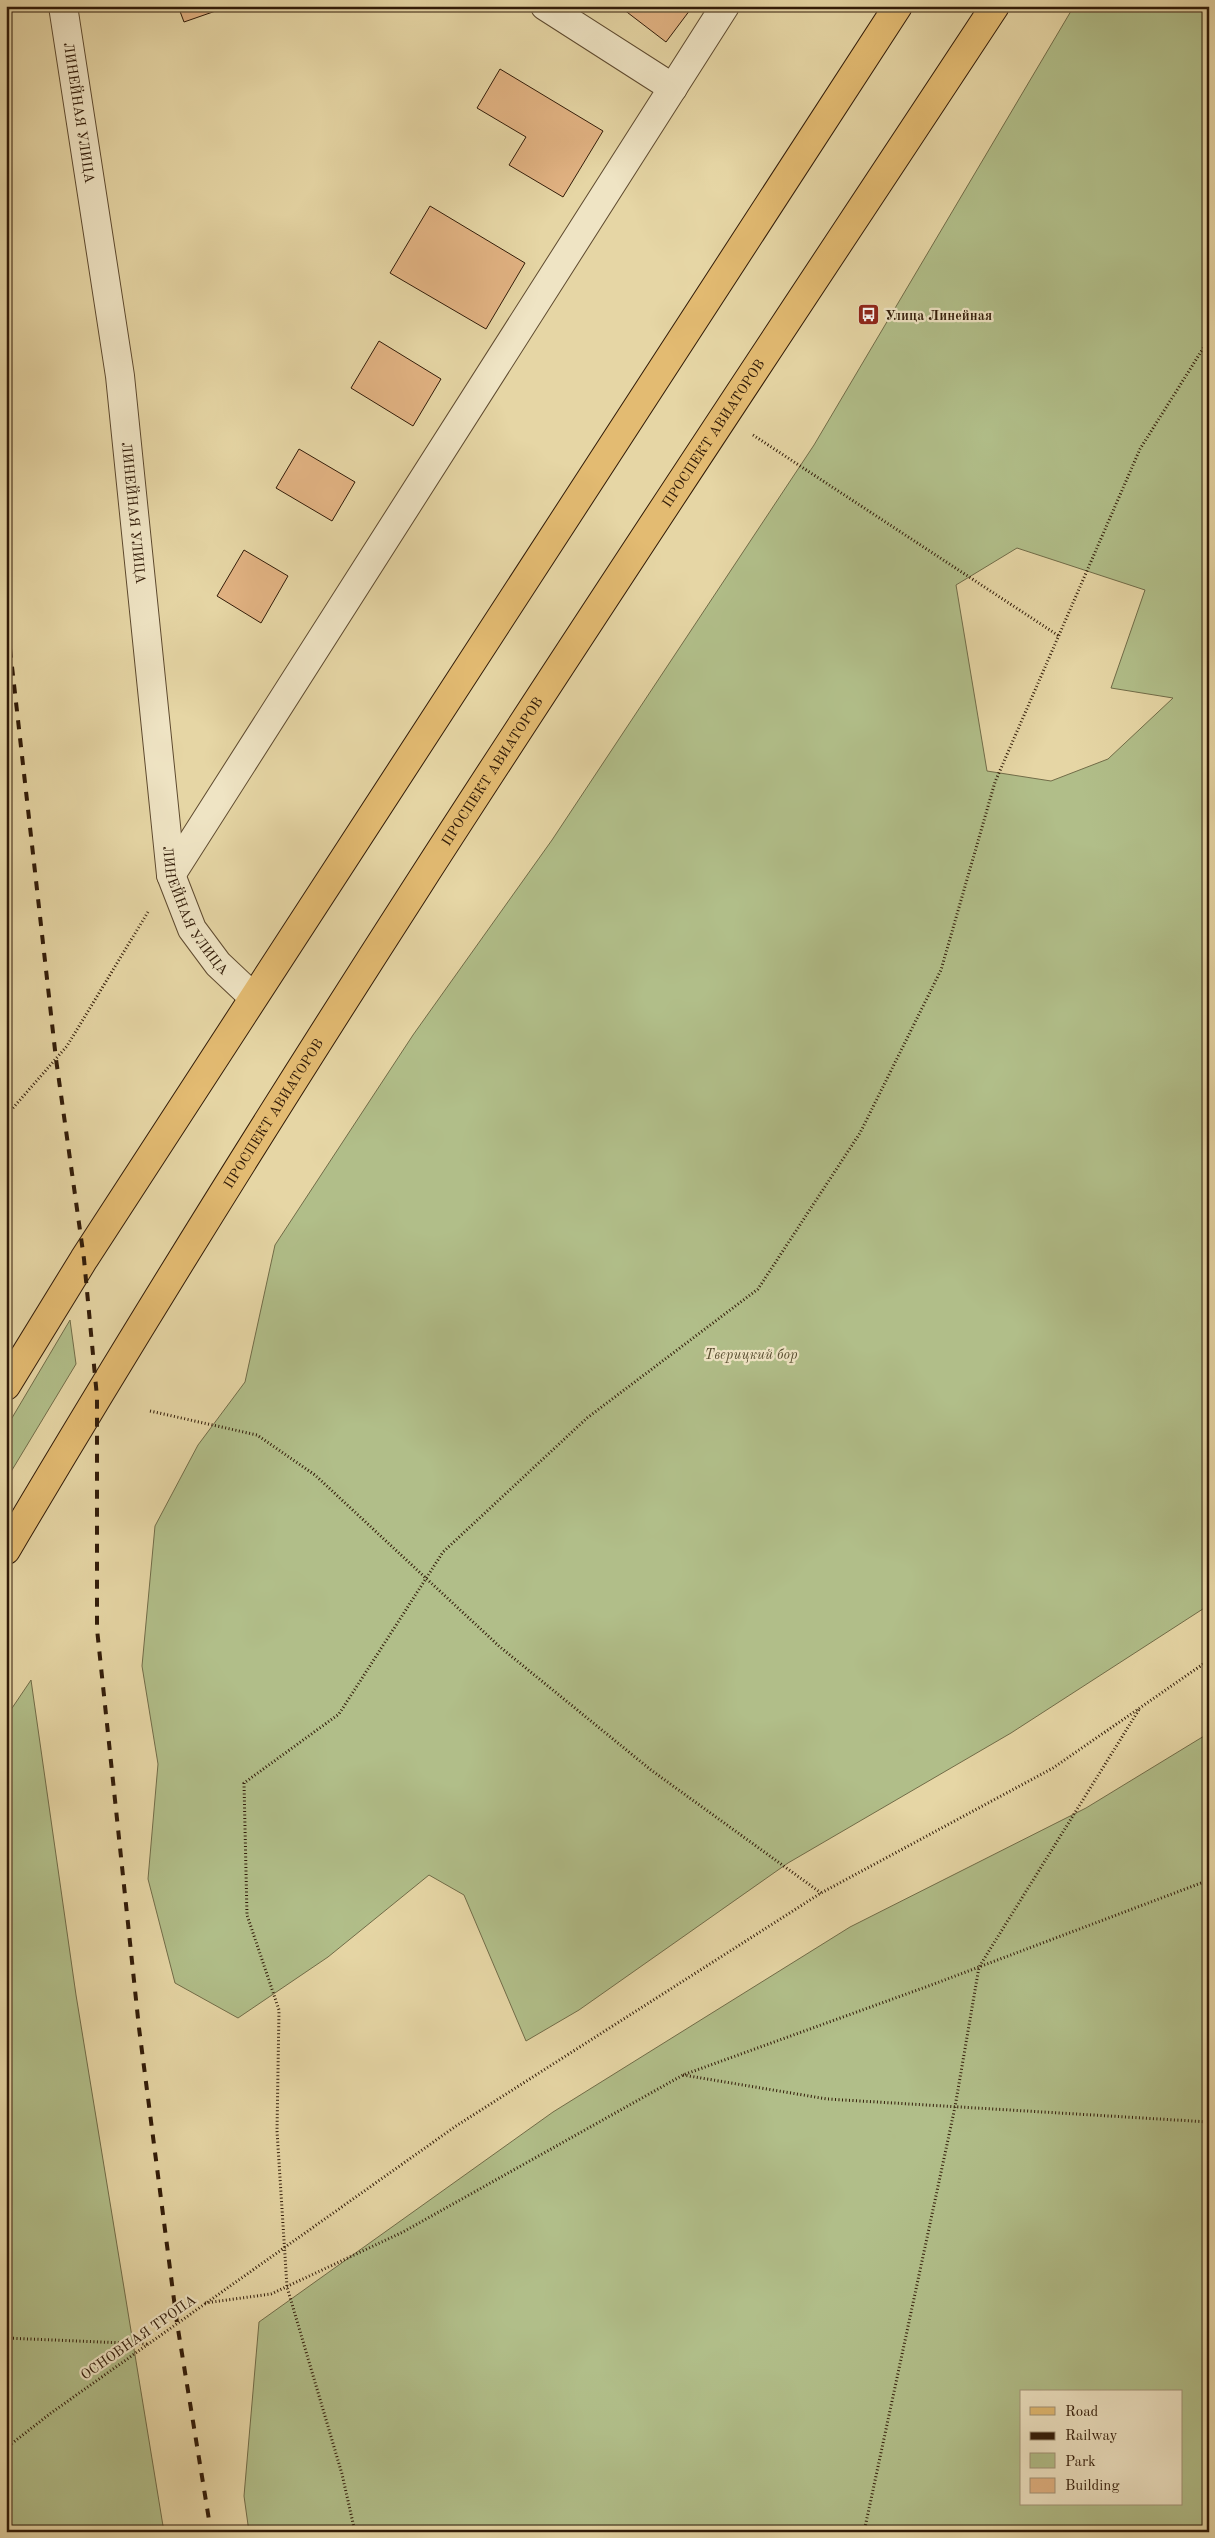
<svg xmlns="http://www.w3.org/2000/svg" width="1215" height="2538" font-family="'Old Standard TT',serif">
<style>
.green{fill:#b1be89;stroke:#716c48;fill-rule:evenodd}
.building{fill:#e2b383;stroke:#311b08}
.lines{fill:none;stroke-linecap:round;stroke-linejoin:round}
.minor-casing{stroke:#5e4a2f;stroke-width:30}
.major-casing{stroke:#311b08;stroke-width:30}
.path{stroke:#311b08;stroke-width:3;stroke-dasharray:1 2.5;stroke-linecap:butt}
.minor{stroke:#efe4c4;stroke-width:28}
.major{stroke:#e3bb72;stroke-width:28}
.rail{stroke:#311b08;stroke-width:4;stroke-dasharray:9 9;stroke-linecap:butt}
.labels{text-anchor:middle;stroke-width:4.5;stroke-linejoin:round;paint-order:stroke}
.street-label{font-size:14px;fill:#311b08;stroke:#efe4c4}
.poi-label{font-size:14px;font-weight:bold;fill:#311b08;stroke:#efe4c4;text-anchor:start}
.park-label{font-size:14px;font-style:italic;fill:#574c2f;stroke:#efe4c4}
</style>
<rect width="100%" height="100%" fill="#e6d6a5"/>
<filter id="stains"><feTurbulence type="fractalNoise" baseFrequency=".004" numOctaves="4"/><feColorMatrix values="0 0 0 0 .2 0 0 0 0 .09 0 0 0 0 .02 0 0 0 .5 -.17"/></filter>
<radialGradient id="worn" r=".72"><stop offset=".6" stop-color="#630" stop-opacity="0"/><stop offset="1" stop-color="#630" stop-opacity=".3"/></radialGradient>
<!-- green -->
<g class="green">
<path d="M1074 6H1209V1605L1011 1733 788 1863 579 2010 526 2041 464 1895 429 1875 328 1957 238 2018 175 1983 148 1879 158 1764 142 1666 155 1526 198 1445 245 1382 275 1245 413 1035 552 840 814 445ZM1017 548 1145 590 1111 688 1173 698 1108 759 1051 781 987 771 956 585Z"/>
<path d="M70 1320 76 1364 6 1480V1428Z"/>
<path d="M31 1680 76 1995 164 2532H6V1717Z"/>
<path d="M1209 1733V2532H249L244 2496 259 2322 553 2112 850 1927 1086 1808ZM1021 2392H1181V2504H1021Z"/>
</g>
<!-- building -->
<g class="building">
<path d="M178 6H230L184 22Z"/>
<path d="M619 6H693L666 42Z"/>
<path d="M500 69 603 131 563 197 509 165 526 137 477 108Z"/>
<path d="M430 206 525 263 486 329 390 273Z"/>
<path d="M379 341 441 379 413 426 351 388Z"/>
<path d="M299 449 355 482 332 521 276 488Z"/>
<path d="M244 550 288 576 261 623 217 596Z"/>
</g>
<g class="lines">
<defs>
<g id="minor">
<path id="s1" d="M63 6 120 376 171 875 192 929 218 964 253 997"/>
<path d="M545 6 673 88"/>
<path d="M171 875 725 6"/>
</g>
<g id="major">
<path d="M6 1386 84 1259 898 6"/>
<path id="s2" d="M6 1550C317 1024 659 516 995 6"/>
</g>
</defs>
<!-- minor casing -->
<use href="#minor" class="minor-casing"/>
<!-- major casing -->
<use href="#major" class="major-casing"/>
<!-- path -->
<g class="path">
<path d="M753 435 1059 636"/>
<path d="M6 1116 67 1046 148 912"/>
<path d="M150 1411 257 1435 315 1475 500 1647 651 1770 821 1893"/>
<path d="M683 2075 827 2099 1209 2122"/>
<path d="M205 2303 271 2294 403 2232 683 2075 934 1984 1209 1880"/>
<path d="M6 2338 148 2344"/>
<path d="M6 2448 51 2413 456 2126 821 1893 1053 1768 1209 1660"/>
<path d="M355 2532 342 2474 287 2287 277 2131 279 2010 247 1915 244 1783 339 1714 443 1552 587 1418 758 1289 860 1133 941 970 995 782 1140 449 1209 339"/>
<path d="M864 2532 955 2107 979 1967 1140 1708"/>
</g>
<!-- minor -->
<use href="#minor" class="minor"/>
<!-- major -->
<use href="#major" class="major"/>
<!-- rail -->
<path class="rail" d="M6 613 56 1059 84 1259 97 1397V1629L139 2028 177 2323 211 2532"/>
</g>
<!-- icons -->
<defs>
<symbol id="bus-square" viewBox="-11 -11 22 22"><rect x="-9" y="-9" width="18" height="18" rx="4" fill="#8f2418" stroke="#efe4c4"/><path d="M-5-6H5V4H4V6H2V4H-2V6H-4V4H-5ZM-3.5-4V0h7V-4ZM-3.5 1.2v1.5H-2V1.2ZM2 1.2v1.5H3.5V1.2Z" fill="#fff"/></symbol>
</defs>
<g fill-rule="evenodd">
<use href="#bus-square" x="856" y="302" width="25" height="25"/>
</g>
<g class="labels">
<!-- street labels -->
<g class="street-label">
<text dy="5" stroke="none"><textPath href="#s1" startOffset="108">ЛИНЕЙНАЯ УЛИЦА</textPath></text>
<text dy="5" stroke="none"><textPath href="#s2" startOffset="1322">ПРОСПЕКТ АВИАТОРОВ</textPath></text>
<text dy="5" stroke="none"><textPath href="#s1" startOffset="512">ЛИНЕЙНАЯ УЛИЦА</textPath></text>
<text dy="5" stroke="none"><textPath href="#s2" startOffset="918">ПРОСПЕКТ АВИАТОРОВ</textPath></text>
<text dy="5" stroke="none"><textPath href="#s1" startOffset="918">ЛИНЕЙНАЯ УЛИЦА</textPath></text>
<text dy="5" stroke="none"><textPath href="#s2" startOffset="512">ПРОСПЕКТ АВИАТОРОВ</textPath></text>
<text transform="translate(138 2337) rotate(-35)" y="5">ОСНОВНАЯ ТРОПА</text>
</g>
<!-- poi labels -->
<g class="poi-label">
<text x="885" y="320">Улица Линейная</text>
</g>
<!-- park labels -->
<g class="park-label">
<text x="751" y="1359">Тверицкий бор</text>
</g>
</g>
<!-- margin -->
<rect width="1215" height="2538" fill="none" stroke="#e6d6a5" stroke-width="25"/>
<rect x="8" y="8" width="1200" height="2523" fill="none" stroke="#311b08" stroke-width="2.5"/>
<rect x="12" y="12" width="1190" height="2513" fill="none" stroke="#311b08"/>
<!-- legend -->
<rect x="1020" y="2390" width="162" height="115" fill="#efe4c4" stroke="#a39479"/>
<rect x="1030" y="2407" width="25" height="8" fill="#e3bb72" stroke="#a39479"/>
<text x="1065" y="2416" font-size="15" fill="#311b08">Road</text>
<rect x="1030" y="2432" width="25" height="8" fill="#311b08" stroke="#a39479"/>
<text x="1065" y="2440" font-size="15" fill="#311b08">Railway</text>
<rect x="1030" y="2453" width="25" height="15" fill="#b1be89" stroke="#a39479"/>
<text x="1065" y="2466" font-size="15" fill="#311b08">Park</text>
<rect x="1030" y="2478" width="25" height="15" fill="#e2b383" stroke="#a39479"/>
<text x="1065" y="2490" font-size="15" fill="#311b08">Building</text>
<rect width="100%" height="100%" filter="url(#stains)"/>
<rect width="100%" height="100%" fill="url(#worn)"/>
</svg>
